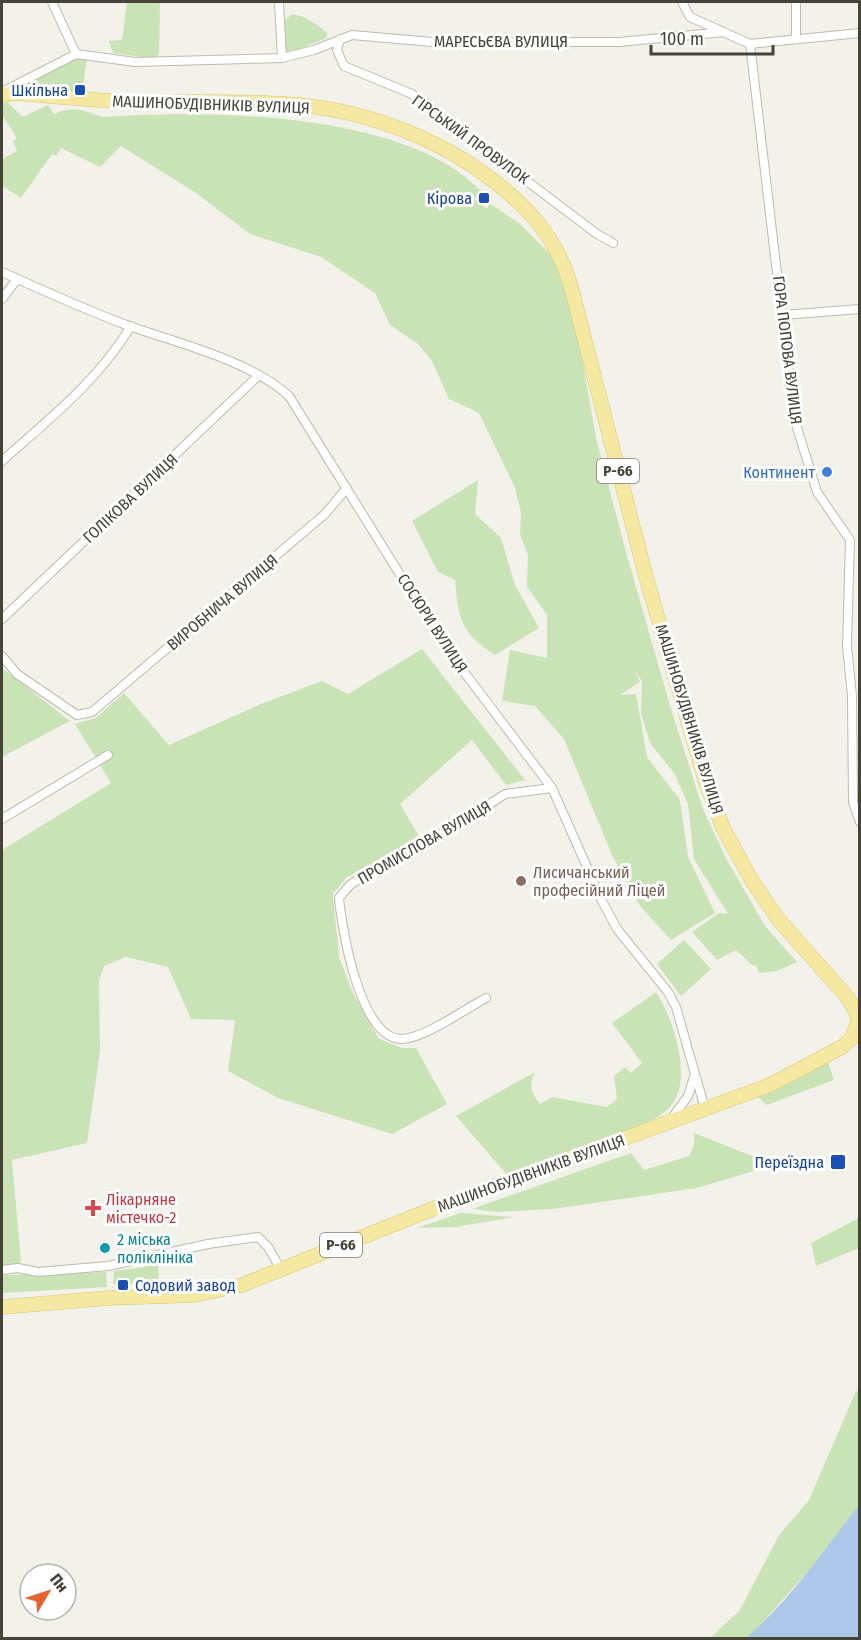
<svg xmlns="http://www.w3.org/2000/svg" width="861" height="1640" font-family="'Fira Sans Condensed',sans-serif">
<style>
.green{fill:#c9e3b7}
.water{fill:#adc8e9}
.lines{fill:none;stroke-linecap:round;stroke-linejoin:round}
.street-casing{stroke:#bebaad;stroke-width:10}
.primary-casing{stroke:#d8c873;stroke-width:15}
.street{stroke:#fff;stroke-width:8}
.primary{stroke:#f4e8a2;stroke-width:14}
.transit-dot{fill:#1a4fb4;stroke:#fff;stroke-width:2}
.shop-dot{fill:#3f7fe0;stroke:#fff;stroke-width:2}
.education-dot{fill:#8d6e63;stroke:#fff;stroke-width:2}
.health-dot{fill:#e0444e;stroke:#fff;stroke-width:2}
.culture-dot{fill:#0f9aa8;stroke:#fff;stroke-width:2}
.labels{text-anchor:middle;stroke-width:6;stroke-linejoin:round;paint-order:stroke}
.shield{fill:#fff;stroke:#7e7b74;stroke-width:1.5}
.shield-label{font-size:15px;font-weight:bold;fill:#464339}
.street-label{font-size:16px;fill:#464339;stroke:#fff}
.transit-label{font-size:16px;fill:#164399;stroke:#fff;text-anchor:end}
.shop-label{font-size:16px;fill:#366cbe;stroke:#fff;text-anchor:end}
.education-label{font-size:16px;fill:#785e54;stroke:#fff;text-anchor:start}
.health-label{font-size:16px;fill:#be3a42;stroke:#fff;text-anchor:start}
.culture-label{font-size:16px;fill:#0d838f;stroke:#fff;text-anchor:start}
</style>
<rect width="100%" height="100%" fill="#f3f2ea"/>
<!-- green -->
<g class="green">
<path d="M127 2H160L159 55 150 58 113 53 109 41 122 40Z"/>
<path d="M292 14C303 15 319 25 327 33L326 38 297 50 285 51 283 22Z"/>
<path d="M78 56 87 57 83 87H76L75 91 36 86V80Z"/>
<path d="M7 102 23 117 48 105 54 114C71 105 85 110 102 117 207 110 403 111 480 190L474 199 487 209 489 203 519 223 554 258 577 329 596 438 626 552 671 709 703 809 727 860 765 926 797 962 777 971 759 973 756 965 753 966 736 950 717 960 692 932 719 913 728 914 694 859 688 804 674 773 650 743 641 713 642 681 635 672 640 682 620 695 636 694 647 757 680 800 688 857 715 913 671 940 640 906 612 855 564 739 535 706 502 701 510 650 547 658V615L527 587 528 555 520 534 521 513 515 488 479 413 449 399 432 361 418 344 390 325 375 293 321 257 250 234 196 193 121 146 100 167 61 148 56 156 52 154 21 198 2 186V159L17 151 13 141 17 138 2 115V103Z"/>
<path d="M478 480 475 514 501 538 515 585 539 628 495 655C461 634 458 618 455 580L438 572 412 521Z"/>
<path d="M422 649 525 780 506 785 472 740 400 804 420 838 346 878 333 894 339 957 352 991 379 1039 402 1048H416L447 1104 392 1134 278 1098 228 1071 235 1020 191 1019 168 967 126 957 104 966 99 981 100 1051 87 1143 12 1160 21 1261 16 1265 2 1266V850L111 783 75 724 96 718 124 693 169 745 261 704 322 681 348 694Z"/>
<path d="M2 668 70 721 2 757Z"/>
<path d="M684 940 711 969 681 996 657 964Z"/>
<path d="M656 992C673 1017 695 1083 669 1108 653 1124 627 1130 607 1138 574 1151 541 1163 508 1176L456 1116 535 1072C529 1085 530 1092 540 1104L552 1097 607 1107 617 1099 614 1076 625 1067 631 1073 642 1063 612 1023Z"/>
<path d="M828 1062 834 1080 767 1105 758 1097 790 1078Z"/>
<path d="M694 1133 762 1160 764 1168 697 1188 553 1209 496 1212 472 1209 631 1153 644 1170 689 1156 694 1145Z"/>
<path d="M461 1213 514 1217 455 1227 417 1228Z"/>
<path d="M859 1218V1248L816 1266 811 1243Z"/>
<path d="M158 1261 159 1284H113L114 1271 144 1267Z"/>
<path d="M106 1272 107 1287 2 1293V1275Z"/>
<path d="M856 1391 859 1392V1505L818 1560 753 1633 746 1638H710L740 1610 779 1535 809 1500Z"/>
</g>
<!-- water -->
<path class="water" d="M859 1505V1638H746C790 1600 824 1550 859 1505Z"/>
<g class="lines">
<defs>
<g id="street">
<path d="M52 2 76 54"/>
<path d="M279 2 282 58"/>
<path d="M682 2 690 17 750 44"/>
<path d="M796 2V39"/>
<path d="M340 39 337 50 344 66 412 94 597 234 613 243"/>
<path d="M750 44 794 418 817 492 850 540 847 646 852 696 853 802 860 822"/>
<path d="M750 44 860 33"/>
<path d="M76 54 135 62 282 58 314 50 352 35 432 42H619L724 32"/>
<path d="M4 91 76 54"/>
<path d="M2 272C44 291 86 310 129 326 178 343 251 361 289 396L445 647 552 788 602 901 617 929 668 992 676 1007 695 1074 688 1096 672 1118"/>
<path d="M2 299 17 279"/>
<path d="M783 315 860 309"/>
<path d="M2 461C49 419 98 381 131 326"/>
<path d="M2 619 258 376"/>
<path d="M2 656 17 674 77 715 92 712 325 514 347 488"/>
<path d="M2 819 108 755"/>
<path d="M486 998C465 1009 425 1038 402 1039 360 1039 342 930 339 898L350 885 369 872 456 826 505 794 552 788"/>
<path d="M696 1077 705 1109"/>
<path d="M2 1270 18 1268 38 1272 108 1266 208 1244 258 1237 268 1247 280 1268"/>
</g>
<path id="primary" d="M2 95 16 93C57 97 97 101 139 102 187 103 236 100 285 104 360 108 436 136 495 182 531 210 556 239 570 283L646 577 705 780 723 828 752 881 778 919 848 998 859 1018 852 1038 842 1047 770 1085 440 1206 242 1285 195 1295 109 1298 2 1307"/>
</defs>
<!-- street casing -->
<use href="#street" class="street-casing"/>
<!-- primary casing -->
<use href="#primary" class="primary-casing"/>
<!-- street -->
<use href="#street" class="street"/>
<!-- primary -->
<use href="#primary" class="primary"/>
</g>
<!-- markers -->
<g class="transit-dot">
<rect x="74" y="84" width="12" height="12" rx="3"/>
<rect x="478" y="192" width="12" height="12" rx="3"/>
<rect x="830" y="1154" width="16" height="16" rx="3"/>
<rect x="117" y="1279" width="12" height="12" rx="3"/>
</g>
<circle class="shop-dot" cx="827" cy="472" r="6"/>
<circle class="education-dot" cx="521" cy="881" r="6"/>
<path class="health-dot" d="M90 1199h6v6h6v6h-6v6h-6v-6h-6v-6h6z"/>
<circle class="culture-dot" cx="105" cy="1248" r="6"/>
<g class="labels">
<!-- shield labels -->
<g class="shield">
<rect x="597" y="459" width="42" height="24" rx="4.5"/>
<rect x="320" y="1233" width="42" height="24" rx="4.5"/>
</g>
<g class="shield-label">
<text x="618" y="476">Р-66</text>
<text x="341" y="1250">Р-66</text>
</g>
<!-- street labels -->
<g class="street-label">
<text x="501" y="47">МАРЕСЬЄВА ВУЛИЦЯ</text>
<text transform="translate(211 104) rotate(2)" y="6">МАШИНОБУДІВНИКІВ ВУЛИЦЯ</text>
<text transform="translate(471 139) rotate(36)" y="6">ГІРСЬКИЙ ПРОВУЛОК</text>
<text transform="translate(788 350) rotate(83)" y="6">ГОРА ПОПОВА ВУЛИЦЯ</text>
<text transform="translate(130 498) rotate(-43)" y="6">ГОЛІКОВА ВУЛИЦЯ</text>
<text transform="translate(222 602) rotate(-40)" y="6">ВИРОБНИЧА ВУЛИЦЯ</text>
<text transform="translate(433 623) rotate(57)" y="6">СОСЮРИ ВУЛИЦЯ</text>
<text transform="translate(690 719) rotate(73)" y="6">МАШИНОБУДІВНИКІВ ВУЛИЦЯ</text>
<text transform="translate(424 842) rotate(-30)" y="6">ПРОМИСЛОВА ВУЛИЦЯ</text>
<text transform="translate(531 1173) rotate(-20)" y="6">МАШИНОБУДІВНИКІВ ВУЛИЦЯ</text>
</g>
<!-- transit labels -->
<g class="transit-label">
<text x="68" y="96">Шкільна</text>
<text x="472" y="204">Кірова</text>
<text x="824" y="1168">Переїздна</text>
<text x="135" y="1291" text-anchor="start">Содовий завод</text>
</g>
<!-- shop labels -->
<g class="shop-label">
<text x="815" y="478">Континент</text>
</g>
<!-- education labels -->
<g class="education-label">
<text x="533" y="878">Лисичанський<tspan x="533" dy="18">професійний Ліцей</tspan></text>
</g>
<!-- health labels -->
<g class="health-label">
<text x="106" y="1205">Лікарняне<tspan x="106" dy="18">містечко-2</tspan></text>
</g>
<!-- culture labels -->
<g class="culture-label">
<text x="117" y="1245">2 міська<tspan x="117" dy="18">поліклініка</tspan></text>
</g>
</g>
<!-- border -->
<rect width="861" height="1640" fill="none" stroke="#464339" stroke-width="6"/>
<!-- north arrow -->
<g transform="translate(48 1592) rotate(51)"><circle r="28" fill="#ffffff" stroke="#b5b4b0" stroke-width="1.5"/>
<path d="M0-4.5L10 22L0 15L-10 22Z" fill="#e46430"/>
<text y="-9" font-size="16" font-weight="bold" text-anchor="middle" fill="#464339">Пн</text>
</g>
<!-- scale -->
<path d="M651 45v9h122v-9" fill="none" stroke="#464339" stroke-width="3"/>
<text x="660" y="45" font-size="18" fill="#464339" stroke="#ffffff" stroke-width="4.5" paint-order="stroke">100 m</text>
</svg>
